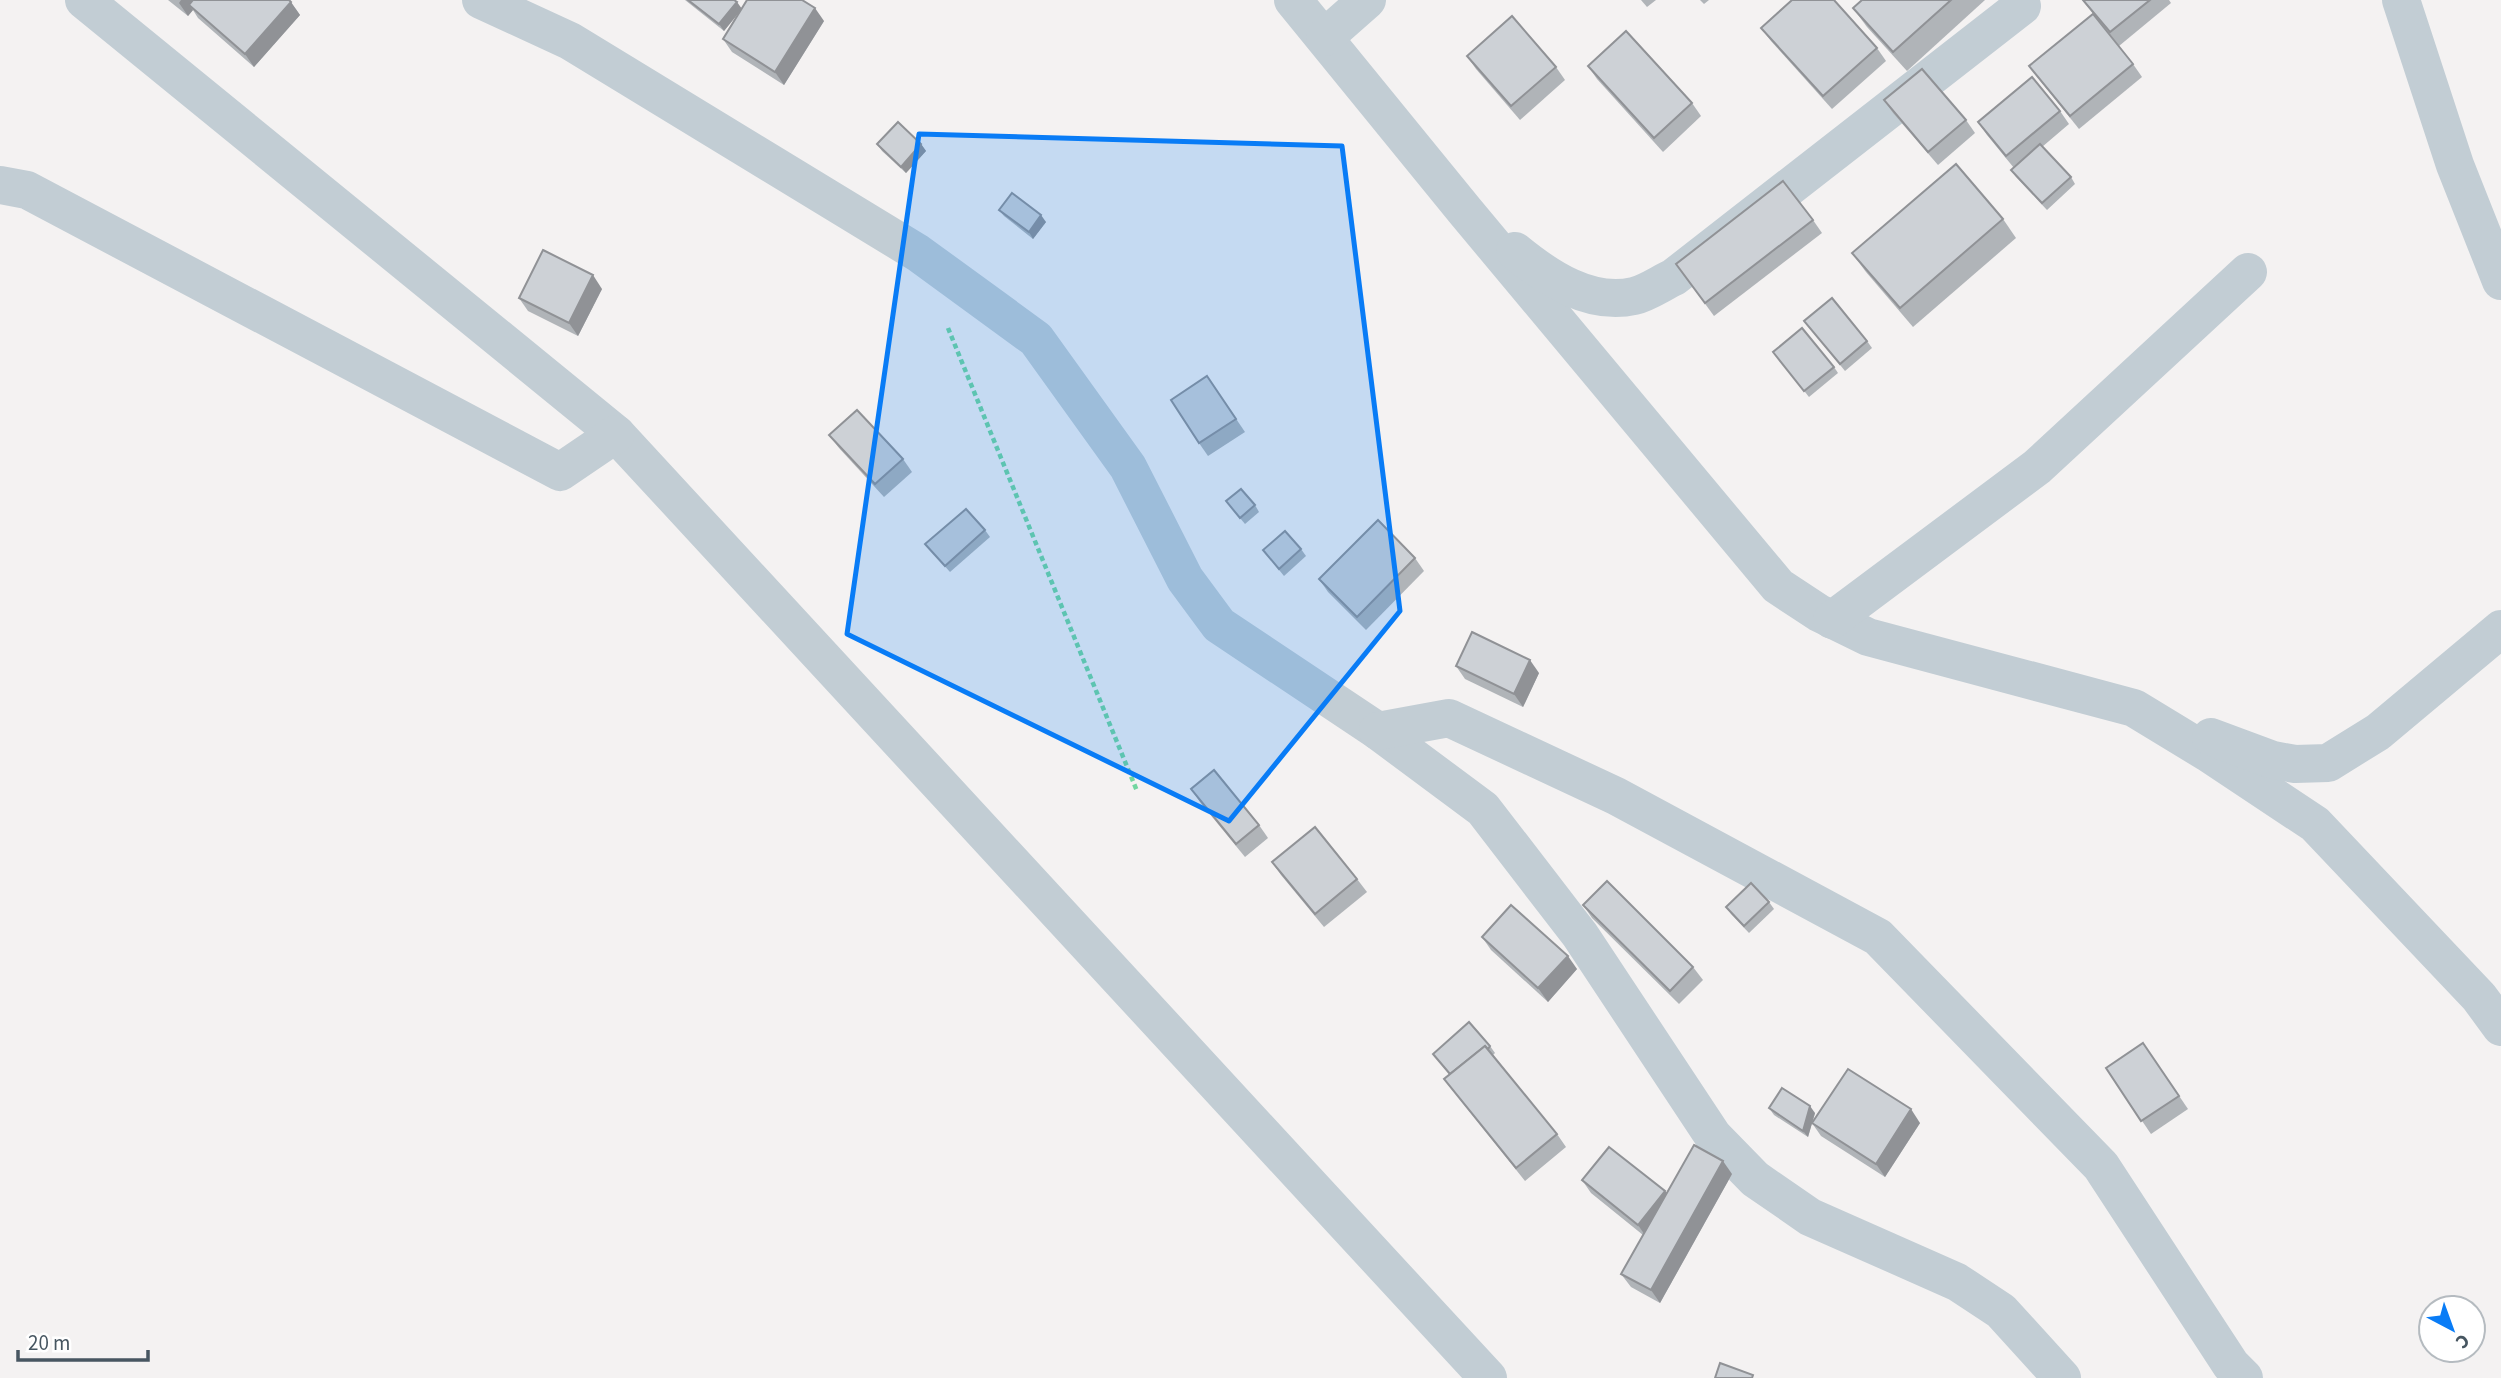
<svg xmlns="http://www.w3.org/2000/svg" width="2501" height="1378" font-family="'Source Sans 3',sans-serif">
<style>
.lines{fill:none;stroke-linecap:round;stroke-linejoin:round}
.path{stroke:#72d6a0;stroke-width:4.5;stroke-dasharray:5 3.5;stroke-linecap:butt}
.minor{stroke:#c2cdd4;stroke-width:38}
.wall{fill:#b0b4b8}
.shaded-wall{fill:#909296}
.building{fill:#cdd1d6;stroke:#909296;stroke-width:2}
.marked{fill:#097cf6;fill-opacity:0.2;stroke:#097cf6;stroke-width:5;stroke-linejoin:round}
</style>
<rect width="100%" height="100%" fill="#f4f2f2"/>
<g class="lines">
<!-- path -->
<path class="path" d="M948 328 1137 791"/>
<!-- minor -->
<g class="minor">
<path d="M84 0 616 434 1488 1378"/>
<path d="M481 0 570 41 918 253 1036 339 1128 467 1185 579 1219 625 1378 731 1483 809 1580 935 1713 1136 1755 1179 1810 1217 1957 1282 2001 1311 2062 1378"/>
<path d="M1293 0 1465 211 1778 586 1819 613 1868 637 2134 708 2208 753 2315 824 2479 997 2501 1027"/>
<path d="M2401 0 2455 165 2501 281"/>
<path d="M1325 37 1367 0"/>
<path d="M0 185 27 190 560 472 616 434"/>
<path d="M1515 251C1548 278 1590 306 1634 296 1647 293 1661 283 1674 277L2022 6"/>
<path d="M1832 620 2037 467 2248 272"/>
<path d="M1378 731 1449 718 1616 796 1878 937 2101 1166 2231 1365 2244 1378"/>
<path d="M2211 737 2273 760 2295 764 2328 763 2378 732 2501 629"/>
</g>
</g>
<!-- wall -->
<g class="wall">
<path d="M168 0H289L300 15 254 67 198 18 193 10 188 16Z"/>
<path d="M685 0H734L742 9 824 21 784 85 732 52 723 39 741 9 724 31Z"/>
<path d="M1641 0H1656L1647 7Z"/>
<path d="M1700 0H1709L1704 4Z"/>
<path d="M1862 0H1985L1907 71 1867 27 1853 8Z"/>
<path d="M2082 0H2169L2171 3 2119 46Z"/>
<path d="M1761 28 1877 48 1886 61 1832 109 1771 41Z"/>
<path d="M1467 56 1556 67 1565 80 1520 120 1476 69Z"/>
<path d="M2133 64 2142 77 2079 129 2039 79 2029 66Z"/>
<path d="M1588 66 1692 103 1701 116 1663 152 1597 79Z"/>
<path d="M1884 100 1966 120 1975 133 1938 165 1893 113Z"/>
<path d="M2060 111 2069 124 2042 147 2071 177 2075 184 2047 210 2016 177 2011 170 2014 168 1987 135 1978 122Z"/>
<path d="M877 144H921L926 151 906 173 882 151Z"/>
<path d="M999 210 1046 222 1033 239 1004 216Z"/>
<path d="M2003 219 2016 238 1913 327 1866 272 1852 253Z"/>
<path d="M1813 220 1822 233 1714 316 1676 264Z"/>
<path d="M602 289 578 336 528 311 519 298Z"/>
<path d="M1804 321 1867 341 1872 348 1845 371Z"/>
<path d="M1773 352 1834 367 1838 373 1809 397Z"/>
<path d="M1207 376 1245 432 1208 456 1199 443Z"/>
<path d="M829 435 903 459 912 472 884 497 839 448Z"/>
<path d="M1226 501 1255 505 1259 512 1245 524Z"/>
<path d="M985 530 990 537 950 572 925 544Z"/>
<path d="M1301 549 1306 556 1284 576 1263 550Z"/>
<path d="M1415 558 1424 571 1366 630 1328 592 1319 579Z"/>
<path d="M1456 666 1539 673 1523 707 1465 679Z"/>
<path d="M1191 789 1259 825 1268 838 1245 857 1200 802Z"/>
<path d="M1272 862 1357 879 1367 892 1324 927 1281 875Z"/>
<path d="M1769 902 1774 909 1749 933 1731 914 1726 907Z"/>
<path d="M1583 905 1693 967 1703 980 1679 1004 1592 918Z"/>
<path d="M1482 937 1577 969 1548 1002 1491 950Z"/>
<path d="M2143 1043 2188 1109 2151 1134 2106 1068Z"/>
<path d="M1490 1046 1495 1053 1493 1055 1557 1134 1566 1147 1525 1181 1454 1092 1444 1079 1450 1075 1433 1054Z"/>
<path d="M1769 1108 1815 1113 1808 1137 1774 1115Z"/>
<path d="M1812 1123H1920L1885 1177 1821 1136Z"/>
<path d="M1732 1174 1660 1303 1631 1287 1621 1274 1643 1235 1591 1193 1582 1180 1665 1191 1667 1193Z"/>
</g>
<!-- shaded-wall -->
<g class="shaded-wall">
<path d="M181 0H201L189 5 193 10 188 16 179 3Z"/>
<path d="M291 2 300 15 254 67 245 54Z"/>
<path d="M737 2 742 9 724 31 719 24Z"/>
<path d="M815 8 824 21 784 85 775 72Z"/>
<path d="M921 144 926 151 906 173 901 167Z"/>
<path d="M1041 215 1046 222 1033 239 1029 232Z"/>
<path d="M593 275 602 289 578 336 569 323Z"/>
<path d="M1530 660 1539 673 1523 707 1514 694Z"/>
<path d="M1568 956 1577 969 1548 1002 1538 988Z"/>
<path d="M1810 1106 1815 1113 1808 1137 1803 1131Z"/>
<path d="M1911 1109 1920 1123 1885 1177 1876 1164Z"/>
<path d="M1723 1161 1732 1174 1660 1303 1651 1290Z"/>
<path d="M1665 1191 1674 1204 1647 1238 1638 1225Z"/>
</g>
<!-- building -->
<g class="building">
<path d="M193 0H289L291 2 245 54 189 5Z"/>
<path d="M688 0H734L737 2 719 24Z"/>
<path d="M747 0H802L815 8 775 72 723 39Z"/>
<path d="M1792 0H1834L1877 48 1823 96 1761 28Z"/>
<path d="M1862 0H1951L1893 52 1853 8Z"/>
<path d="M2083 0H2150L2110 32Z"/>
<path d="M2093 14 2133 64 2070 116 2029 66Z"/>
<path d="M1512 16 1556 67 1511 106 1467 56Z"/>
<path d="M1626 31 1692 103 1654 138 1588 66Z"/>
<path d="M1922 69 1966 120 1928 152 1884 100Z"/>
<path d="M2032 77 2060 111 2006 156 1978 122Z"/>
<path d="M898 122 921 144 901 167 877 144Z"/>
<path d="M2040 144 2071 177 2042 203 2011 170Z"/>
<path d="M1956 164 2003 219 1900 308 1852 253Z"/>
<path d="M1783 181 1813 220 1705 303 1676 264Z"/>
<path d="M1012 193 1041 215 1029 232 999 210Z"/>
<path d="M543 250 593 275 569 323 519 298Z"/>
<path d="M1832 298 1867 341 1840 364 1804 321Z"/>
<path d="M1802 328 1834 367 1804 391 1773 352Z"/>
<path d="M1207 376 1236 419 1199 443 1171 400Z"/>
<path d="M857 410 903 459 875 484 829 435Z"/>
<path d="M1241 489 1255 505 1240 518 1226 501Z"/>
<path d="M966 509 985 530 945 566 925 544Z"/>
<path d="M1378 520 1415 558 1357 617 1319 579Z"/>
<path d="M1285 531 1301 549 1279 569 1263 550Z"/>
<path d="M1472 632 1530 660 1514 694 1456 666Z"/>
<path d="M1214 770 1259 825 1236 844 1191 789Z"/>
<path d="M1315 827 1357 879 1315 914 1272 862Z"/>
<path d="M1607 881 1693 967 1670 991 1583 905Z"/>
<path d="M1751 883 1769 902 1744 926 1726 907Z"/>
<path d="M1511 905 1568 956 1538 988 1482 937Z"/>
<path d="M1469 1022 1490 1046 1488 1049 1485 1046 1450 1074 1433 1054Z"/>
<path d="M2143 1043 2179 1096 2141 1121 2106 1068Z"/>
<path d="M1485 1046 1557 1134 1516 1168 1444 1079Z"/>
<path d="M1848 1069 1911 1109 1876 1164 1812 1123Z"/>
<path d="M1782 1088 1810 1106 1803 1131 1769 1108Z"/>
<path d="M1694 1145 1723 1161 1651 1290 1621 1274Z"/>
<path d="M1609 1147 1665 1191 1638 1225 1582 1180Z"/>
<path d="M1720 1363 1753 1375 1752 1378H1715Z"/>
</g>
<!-- marked area -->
<path class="marked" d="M919 134 1342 146 1400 611 1229 821 847 634Z"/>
<!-- north arrow -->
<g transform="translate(2452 1329) rotate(139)"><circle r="33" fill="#ffffff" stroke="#b5bbc0" stroke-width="2"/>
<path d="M0-5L12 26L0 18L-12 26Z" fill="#097cf6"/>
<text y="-10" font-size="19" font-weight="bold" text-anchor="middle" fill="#475661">С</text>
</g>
<!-- scale -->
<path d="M18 1350v10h130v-10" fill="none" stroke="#475661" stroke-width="3.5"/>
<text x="28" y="1350" font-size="21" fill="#475661" stroke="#ffffff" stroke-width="5" paint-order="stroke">20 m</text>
</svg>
